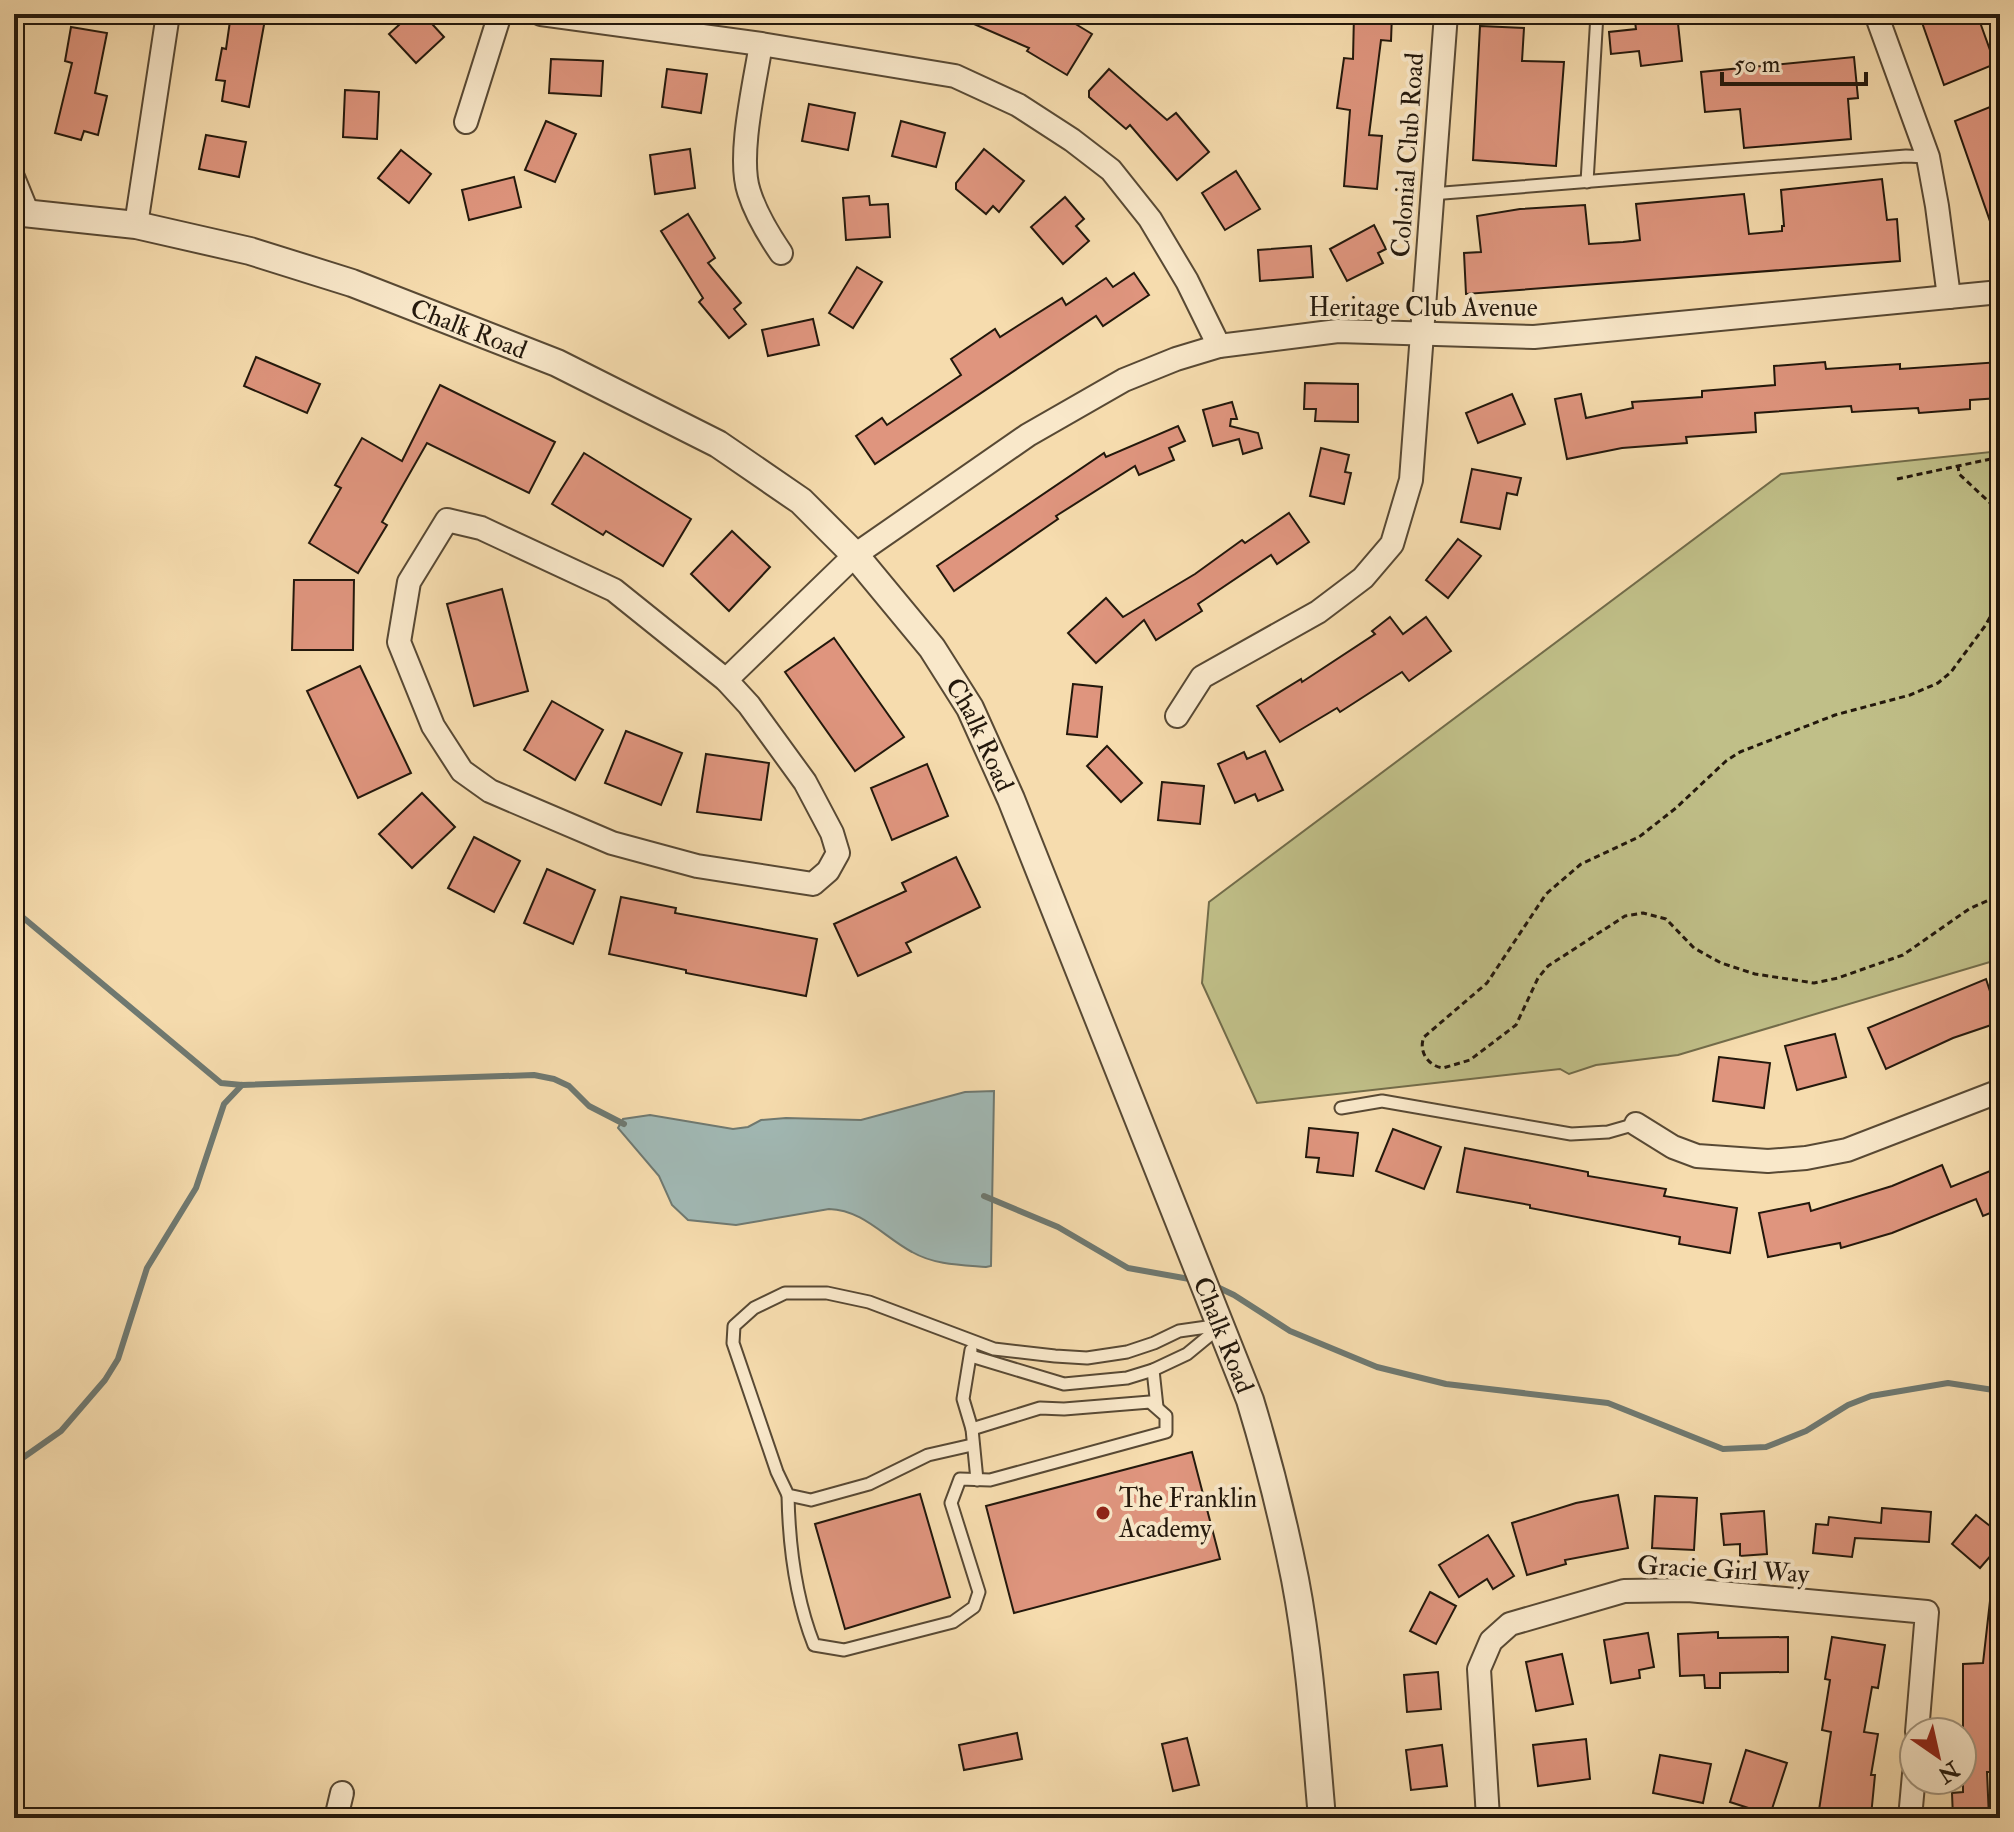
<svg xmlns="http://www.w3.org/2000/svg" width="2014" height="1832" font-family="'IM FELL Double Pica',serif">
<style>
.green{fill:#c0bf88;stroke:#726c4a;stroke-width:2}
.water{fill:#a1b9b5;stroke:#6f7971;stroke-width:2}
.lines{fill:none;stroke-linecap:round;stroke-linejoin:round}
.stream{stroke:#6f7971;stroke-width:6}
.building{fill:#df957e;stroke:#23180c;stroke-width:2}
.service-casing{stroke:#584934;stroke-width:15}
.minor-casing{stroke:#584934;stroke-width:26}
.tertiary-casing{stroke:#584934;stroke-width:30}
.path{stroke:#23180c;stroke-width:3;stroke-dasharray:6 4;stroke-linecap:butt}
.service{stroke:#f9e8ca;stroke-width:11}
.minor{stroke:#f9e8ca;stroke-width:22}
.tertiary{stroke:#f9e8ca;stroke-width:26}
.poi-dot{fill:#8f2418;stroke:#f9e8ca;stroke-width:3}
.labels{text-anchor:middle;stroke-width:8;stroke-linejoin:round;paint-order:stroke}
.street-label{font-size:26px;fill:#23180c;stroke:#f9e8ca}
.poi-label{font-size:26px;fill:#23180c;stroke:#f9e8ca;text-anchor:start}
</style>
<rect width="100%" height="100%" fill="#f6dcae"/>
<filter id="stains"><feTurbulence type="fractalNoise" baseFrequency=".0025" numOctaves="4"/><feColorMatrix values="0 0 0 0 .2 0 0 0 0 .09 0 0 0 0 .02 0 0 0 .5 -.17"/></filter>
<radialGradient id="worn" r=".72"><stop offset=".6" stop-color="#630" stop-opacity="0"/><stop offset="1" stop-color="#630" stop-opacity=".3"/></radialGradient>
<!-- green -->
<path class="green" d="M2000 451V959L1678 1055 1596 1065 1569 1074 1560 1069 1257 1103 1202 983 1209 902 1781 474Z"/>
<!-- water -->
<path class="water" d="M994 1091 991 1266 986 1267C960 1265 935 1265 912 1252 884 1237 863 1210 829 1209L736 1225 688 1220 672 1205 659 1176 618 1128 623 1119 650 1115 733 1129 748 1127 761 1120 786 1118 861 1120 965 1092Z"/>
<g class="lines">
<!-- stream -->
<g class="stream">
<path d="M14 910 221 1083 242 1085 534 1075 554 1079 569 1086 589 1106 624 1124"/>
<path d="M984 1196 1058 1227 1128 1268 1195 1280"/>
<path d="M1213 1285 1234 1295 1290 1331 1377 1367 1446 1384 1608 1403 1723 1449 1766 1447 1806 1431 1848 1405 1871 1396 1948 1383 2000 1391"/>
<path d="M14 1464 61 1431 105 1380 118 1359 147 1268 196 1188 224 1104 242 1085"/>
</g>
</g>
<!-- building -->
<g class="building">
<path d="M231 14H266L249 107 222 101 225 81 216 80 222 48 226 49Z"/>
<path d="M411 14H423L444 37 416 63 389 34Z"/>
<path d="M951 14H1059L1092 34 1067 75 1027 51 1029 48Z"/>
<path d="M1354 14H1392L1391 41 1381 40 1369 135 1382 136 1377 189 1344 186 1350 110 1337 108 1344 58 1353 59Z"/>
<path d="M1634 14H1677L1682 61 1641 66 1639 51 1611 54 1609 32 1636 29Z"/>
<path d="M1919 14H1977L1995 64 1944 85Z"/>
<path d="M1480 26 1524 28 1522 61 1564 62 1556 166 1473 160Z"/>
<path d="M71 27 107 33 95 93 107 96 98 135 84 131 81 140 55 133 72 63 65 61Z"/>
<path d="M1854 57 1858 98 1848 99 1851 139 1744 148 1740 109 1705 112 1701 72Z"/>
<path d="M551 59 603 61 601 96 549 93Z"/>
<path d="M667 69 707 74 701 113 662 107Z"/>
<path d="M1109 69 1167 120 1176 113 1209 152 1177 180 1130 125 1126 129 1089 97V91Z"/>
<path d="M345 90 379 92 377 139 343 137Z"/>
<path d="M2000 103V243L1998 244 1955 121Z"/>
<path d="M809 104 855 113 848 150 802 141Z"/>
<path d="M546 121 576 134 555 182 525 170Z"/>
<path d="M901 121 945 133 936 167 892 156Z"/>
<path d="M206 135 246 142 239 177 199 169Z"/>
<path d="M690 149 695 188 655 194 650 155Z"/>
<path d="M984 149 1024 181 999 212 993 206 986 214 956 189V183Z"/>
<path d="M401 150 431 174 409 203 378 178Z"/>
<path d="M1236 171 1260 209 1225 230 1202 193Z"/>
<path d="M514 177 521 207 469 220 462 190Z"/>
<path d="M1882 179 1887 220 1897 219 1900 261 1466 294 1464 253 1481 252 1477 216 1520 209 1585 205 1589 244 1623 242 1640 240 1636 204 1744 194 1749 234 1782 231V226H1784L1781 190Z"/>
<path d="M869 196 870 205 888 204 890 237 846 240 843 198Z"/>
<path d="M1065 197 1084 219 1076 226 1089 241 1063 264 1031 227Z"/>
<path d="M688 214 715 258 708 263 741 303 734 309 746 324 729 338 699 302 703 298 661 231Z"/>
<path d="M1374 225 1386 249 1378 253 1383 263 1347 281 1330 249Z"/>
<path d="M1311 246 1313 277 1260 281 1258 250Z"/>
<path d="M857 267 882 282 853 328 829 313Z"/>
<path d="M1134 273 1149 295 1103 326 1096 316 875 464 856 436 882 418 887 425 961 375 951 359 995 329 1000 337 1062 298 1066 305 1106 278 1113 287Z"/>
<path d="M813 319 819 345 768 356 762 330Z"/>
<path d="M256 357 320 384 307 413 244 386Z"/>
<path d="M1825 362 1826 369 1900 364V369L2000 362V398L1970 400V409L1919 413 1918 408 1852 412 1851 406 1755 413 1756 432 1686 437 1687 443 1622 448 1567 459 1555 399 1581 394 1586 418 1633 408 1632 402 1702 397V391L1775 385 1774 366Z"/>
<path d="M1305 383 1358 384V422L1315 421 1316 409H1304Z"/>
<path d="M440 385 555 442 529 493 427 443 382 522 387 525 358 573 309 543 341 488 335 485 362 438 402 461Z"/>
<path d="M1512 394 1525 424 1478 443 1466 413Z"/>
<path d="M1232 402 1237 419H1231L1230 426 1258 433 1262 448 1243 454 1239 439 1213 446 1203 410Z"/>
<path d="M1178 426 1185 441 1169 448 1174 460 1139 475 1135 466 1056 516 1058 519 954 591 937 566 1104 453 1106 457Z"/>
<path d="M1321 448 1349 455 1345 472 1351 473 1344 504 1310 496Z"/>
<path d="M584 453 691 519 663 566 606 531 603 535 552 504Z"/>
<path d="M1472 469 1521 478 1517 495 1507 493 1500 529 1461 522Z"/>
<path d="M1289 513 1309 542 1277 564 1271 555 1198 604 1202 611 1156 640 1144 620 1096 663 1068 633 1106 598 1123 617 1195 574 1242 540 1245 543Z"/>
<path d="M732 531 770 567 729 611 691 574Z"/>
<path d="M1458 539 1481 556 1448 598 1426 580Z"/>
<path d="M294 580H354L353 650H292Z"/>
<path d="M502 589 528 691 474 706 447 604Z"/>
<path d="M1390 617 1403 634 1426 617 1451 651 1409 681 1402 672 1340 712 1337 708 1280 742 1257 706 1301 679 1302 682 1375 634 1372 631Z"/>
<path d="M834 638 904 737 855 771 785 672Z"/>
<path d="M360 666 411 773 358 798 307 691Z"/>
<path d="M1073 684 1102 687 1097 737 1067 734Z"/>
<path d="M552 701 603 730 575 780 524 750Z"/>
<path d="M626 731 682 753 661 805 605 783Z"/>
<path d="M1107 746 1142 783 1121 802 1087 766Z"/>
<path d="M1265 751 1283 790 1258 801 1255 794 1235 803 1218 764 1244 752 1247 759Z"/>
<path d="M706 754 769 763 761 820 697 812Z"/>
<path d="M927 764 948 816 892 840 871 788Z"/>
<path d="M1162 782 1204 786 1200 824 1158 820Z"/>
<path d="M422 793 455 827 412 868 379 834Z"/>
<path d="M474 837 520 861 494 912 448 888Z"/>
<path d="M956 857 980 907 906 943 911 952 858 976 834 924 906 891 902 883Z"/>
<path d="M547 869 595 890 573 944 524 923Z"/>
<path d="M621 897 676 908 675 913 817 939 806 996 686 973V970L609 954Z"/>
<path d="M1986 979 2000 1022 1953 1038 1886 1069 1868 1028Z"/>
<path d="M1835 1034 1846 1077 1797 1090 1785 1046Z"/>
<path d="M1719 1057 1770 1063 1764 1108 1713 1101Z"/>
<path d="M1309 1128 1358 1133 1353 1176 1317 1172 1319 1158 1306 1157Z"/>
<path d="M1393 1129 1441 1147 1424 1189 1376 1171Z"/>
<path d="M1465 1148 1588 1172V1176L1666 1189 1664 1196 1737 1208 1730 1253 1679 1244 1680 1237 1530 1208V1205L1457 1192Z"/>
<path d="M1942 1165 1951 1187 2000 1167V1209L1983 1216 1976 1199 1892 1233 1841 1248 1840 1243 1768 1257 1759 1213 1809 1203 1811 1211 1892 1186Z"/>
<path d="M1192 1452 1220 1559 1014 1613 986 1506Z"/>
<path d="M920 1494 950 1597 845 1629 815 1524Z"/>
<path d="M1618 1495 1628 1548 1565 1560 1566 1564 1527 1575 1512 1523 1576 1503Z"/>
<path d="M1655 1496 1697 1498 1694 1550 1652 1548Z"/>
<path d="M1882 1508 1931 1512 1929 1542 1855 1538 1852 1557 1813 1553 1816 1524 1828 1525 1829 1517 1881 1523Z"/>
<path d="M1764 1511 1767 1554 1740 1556V1544L1724 1545 1721 1514Z"/>
<path d="M1976 1515 1990 1526 2000 1515V1545L1980 1568 1952 1544Z"/>
<path d="M1488 1535 1514 1576 1493 1589 1487 1579 1459 1597 1439 1565Z"/>
<path d="M1430 1592 1456 1606 1436 1644 1410 1631Z"/>
<path d="M1990 1601H2000V1704H1995L1997 1750H1993L1994 1772H1987L1989 1818H1953L1952 1793 1963 1792V1664L1983 1663Z"/>
<path d="M1718 1632V1638L1788 1637V1672L1720 1673V1688H1705L1704 1675 1680 1676 1678 1634Z"/>
<path d="M1648 1633 1654 1667 1639 1670 1640 1678 1611 1683 1604 1640Z"/>
<path d="M1832 1637 1885 1645 1878 1688 1872 1687 1864 1732 1878 1734 1871 1775H1875L1871 1816 1819 1810 1831 1732 1822 1730 1830 1680 1825 1679Z"/>
<path d="M1562 1654 1573 1704 1536 1711 1526 1662Z"/>
<path d="M1438 1672 1441 1709 1407 1712 1404 1675Z"/>
<path d="M1017 1733 1022 1759 964 1770 959 1745Z"/>
<path d="M1187 1738 1199 1785 1173 1791 1162 1744Z"/>
<path d="M1586 1739 1590 1779 1538 1786 1533 1745Z"/>
<path d="M1442 1745 1447 1786 1411 1790 1406 1750Z"/>
<path d="M1746 1750 1787 1763 1770 1815 1730 1802Z"/>
<path d="M1660 1755 1711 1764 1703 1803 1653 1793Z"/>
</g>
<g class="lines">
<defs>
<g id="service">
<path d="M14 165 34 214"/>
<path d="M1587 182 1597 14"/>
<path d="M1431 194 1906 156 1928 157"/>
<path d="M1341 1108 1382 1101 1571 1134 1608 1132 1636 1124"/>
<path d="M971 1350 963 1399 972 1429 977 1480"/>
<path d="M971 1356 1064 1384 1127 1378 1153 1370 1187 1354 1221 1326"/>
<path d="M1153 1370 1157 1407"/>
<path d="M972 1445 928 1455 869 1484 811 1500 788 1495 777 1472 733 1343 734 1326 754 1308 785 1293H827L869 1302 994 1349 1055 1356 1087 1358 1127 1352 1154 1343 1179 1331 1221 1325"/>
<path d="M788 1495C789 1547 795 1597 814 1645L844 1650 953 1622 974 1607 979 1592 951 1503 960 1479 990 1480 1166 1432V1416L1150 1402 1064 1409 1040 1408 972 1429"/>
</g>
<g id="minor">
<path d="M541 14 761 44 955 76 1018 105 1072 140 1111 170 1150 219 1187 281 1219 346"/>
<path d="M1876 14 1928 157 1937 206 1949 297"/>
<path d="M761 44C755 82 737 157 749 192 756 214 768 234 781 253"/>
<path d="M466 122 500 14"/>
<path d="M136 225 168 14"/>
<path d="M447 520 481 528 614 590 726 680 749 705 805 782 832 833 838 853 828 871 813 884 697 866 612 843 490 791 462 771 433 726 399 642 409 582Z"/>
<path d="M726 680 855 555 1028 435 1124 380 1176 359 1219 346 1338 331 1534 337 2000 292"/>
<path d="M1177 716 1202 677 1318 612 1363 578 1392 544 1411 480 1446 14"/>
<path d="M1636 1124 1673 1147 1697 1156 1768 1161 1806 1158 1847 1150 2000 1091"/>
<path d="M336 1818 342 1793"/>
<path d="M1488 1818 1479 1669 1491 1641 1510 1624 1624 1591 1688 1590 1927 1612 1917 1732"/>
<path d="M1910 1818 1914 1774"/>
</g>
<g id="tertiary">
<path id="s1" d="M14 212 136 225 250 251 352 283 557 363 718 444 801 501 855 555 932 648 970 708 1011 799 1250 1400C1268 1459 1283 1519 1295 1579 1310 1657 1315 1739 1322 1818"/>
</g>
</defs>
<!-- service casing -->
<use href="#service" class="service-casing"/>
<!-- minor casing -->
<use href="#minor" class="minor-casing"/>
<!-- tertiary casing -->
<use href="#tertiary" class="tertiary-casing"/>
<!-- path -->
<g class="path">
<path d="M1958 465 1959 474 2000 512"/>
<path d="M1897 479 2000 457"/>
<path d="M2000 600 1985 626 1951 672 1938 683 1910 695 1835 715 1740 752 1726 761 1676 808 1639 837 1581 864 1546 894 1487 983 1424 1037C1418 1051 1428 1066 1443 1068L1470 1060 1516 1025 1538 978 1548 966 1625 916 1643 913 1666 919 1694 948 1721 963 1755 974 1814 983 1838 978 1903 955 1969 909 2000 895"/>
</g>
<!-- service -->
<use href="#service" class="service"/>
<!-- minor -->
<use href="#minor" class="minor"/>
<!-- tertiary -->
<use href="#tertiary" class="tertiary"/>
</g>
<!-- markers -->
<circle class="poi-dot" cx="1103" cy="1513" r="8"/>
<g class="labels">
<!-- street labels -->
<g class="street-label">
<text transform="translate(1407 155) rotate(-86)" y="9">Colonial Club Road</text>
<text x="1423" y="316">Heritage Club Avenue</text>
<text dy="9" stroke="none"><textPath href="#s1" startOffset="472">Chalk Road</textPath></text>
<text dy="9" stroke="none"><textPath href="#s1" startOffset="1144">Chalk Road</textPath></text>
<text dy="9" stroke="none"><textPath href="#s1" startOffset="1792">Chalk Road</textPath></text>
<text transform="translate(1723 1569) rotate(3)" y="9">Gracie Girl Way</text>
</g>
<!-- poi labels -->
<g class="poi-label">
<text x="1119" y="1507">The Franklin<tspan x="1119" dy="30">Academy</tspan></text>
</g>
</g>
<!-- margin -->
<rect width="2014" height="1832" fill="none" stroke="#f6dcae" stroke-width="48"/>
<rect x="16" y="16" width="1982" height="1800" fill="none" stroke="#23180c" stroke-width="4"/>
<rect x="24" y="24" width="1966" height="1784" fill="none" stroke="#23180c" stroke-width="2"/>
<!-- north arrow -->
<g transform="translate(1938 1756) rotate(146)"><circle r="38" fill="#f9e8ca" stroke="#a3957e" stroke-width="2"/>
<path d="M0-6L14 30L0 20L-14 30Z" fill="#8f2418"/>
<text y="-12" font-size="22" font-weight="bold" text-anchor="middle" fill="#23180c">N</text>
</g>
<!-- scale -->
<path d="M1722 72v12h144v-12" fill="none" stroke="#23180c" stroke-width="4"/>
<text x="1734" y="72" font-size="24" fill="#23180c" stroke="#f9e8ca" stroke-width="6" paint-order="stroke">50 m</text>
<rect width="100%" height="100%" filter="url(#stains)"/>
<rect width="100%" height="100%" fill="url(#worn)"/>
</svg>
